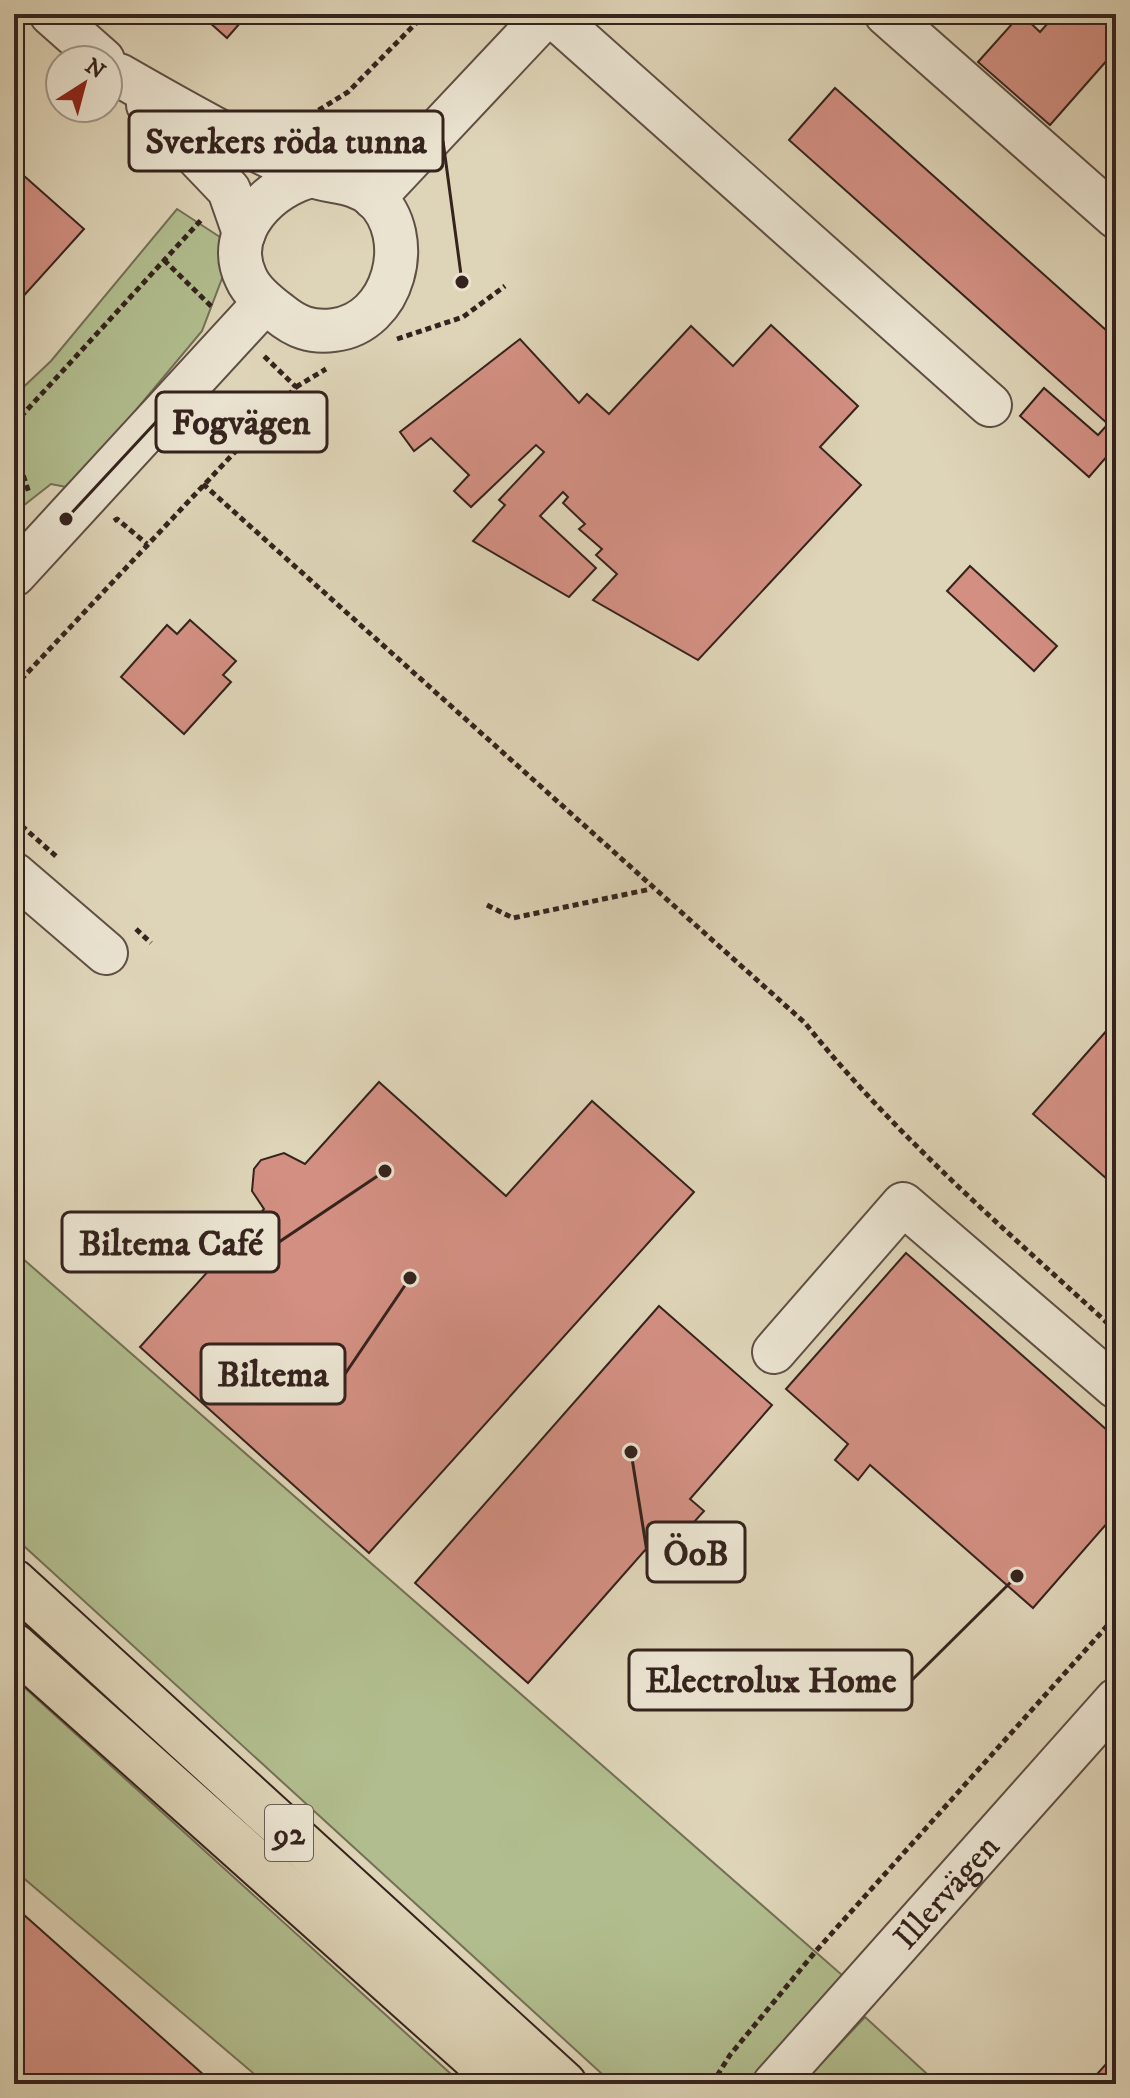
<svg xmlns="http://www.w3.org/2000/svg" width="1130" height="2098" font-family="'IM FELL DW Pica',serif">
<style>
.green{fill:#b1bd8e;stroke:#737056;stroke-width:2}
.building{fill:#d28f82;stroke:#35231d;stroke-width:2}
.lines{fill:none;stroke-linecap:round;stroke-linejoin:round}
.minor-casing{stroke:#5f4f44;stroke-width:46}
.highway-casing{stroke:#35231d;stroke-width:48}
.path{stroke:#35231d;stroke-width:5;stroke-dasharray:6 4;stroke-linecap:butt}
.minor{stroke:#eae3d0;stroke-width:42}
.highway{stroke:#ded4b7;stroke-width:44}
.labels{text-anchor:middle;stroke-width:6;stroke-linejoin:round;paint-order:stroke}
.shield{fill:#eae3d0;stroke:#6b5d53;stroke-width:2}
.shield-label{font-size:32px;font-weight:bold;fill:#35231d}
.street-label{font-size:34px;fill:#35231d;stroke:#eae3d0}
.leader{fill:none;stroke:#35231d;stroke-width:3}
.callout-dot{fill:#35231d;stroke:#eae3d0;stroke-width:3}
.callout{fill:#eae3d0;stroke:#35231d;stroke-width:3}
.callout-label{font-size:36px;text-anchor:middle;font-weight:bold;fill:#35231d}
</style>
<rect width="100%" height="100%" fill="#ded4b7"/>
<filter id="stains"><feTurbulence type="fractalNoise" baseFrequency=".0025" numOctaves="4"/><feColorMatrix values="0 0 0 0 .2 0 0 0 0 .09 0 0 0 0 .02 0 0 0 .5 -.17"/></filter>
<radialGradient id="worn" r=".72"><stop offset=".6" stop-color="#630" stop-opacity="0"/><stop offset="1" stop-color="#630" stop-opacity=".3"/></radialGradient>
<!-- green -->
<g class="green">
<path d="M177 209 220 237 226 268 202 331 71 488 51 484 14 513V396L51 361Z"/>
<path d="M14 1251 842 1975 750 2084H613L14 1537Z"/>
<path d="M14 1678 462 2084H266L14 1870Z"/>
<path d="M865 2017 938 2084H802Z"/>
</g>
<!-- building -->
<g class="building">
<path d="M200 14H248L227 38Z"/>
<path d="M1021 14 1040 32 1056 14H1116V50L1050 125 978 62Z"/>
<path d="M835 88 1116 339V446L1089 477 1020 416 1044 388 1098 435 1108 424 789 140Z"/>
<path d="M14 167 84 229 19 301 14 296Z"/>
<path d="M771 325 858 406 820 447 861 485 698 660 593 600 617 574 596 555 602 549 579 529 585 524 563 503 568 497 563 492 540 516 596 568 569 597 473 541 505 505 499 500 544 452 536 445 471 507 454 491 469 475 431 438 414 451 400 432 520 339 579 403 587 394 609 414 691 326 733 366Z"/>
<path d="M970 566 1057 646 1034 671 947 591Z"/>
<path d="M190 620 236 661 223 675 231 682 184 734 121 677 167 625 177 634Z"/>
<path d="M1116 1020V1187L1033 1114Z"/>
<path d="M379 1082 506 1196 592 1101 694 1192 369 1553 140 1347 264 1209 252 1191 254 1169 261 1160 284 1153 305 1164Z"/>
<path d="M906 1253 1116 1438V1513L1033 1608 870 1465 858 1480 835 1460 848 1444 786 1389Z"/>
<path d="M659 1306 772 1405 690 1499 704 1511 674 1544 661 1532 528 1683 415 1583Z"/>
<path d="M14 1906 214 2084H14Z"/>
<path d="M1116 2053V2084H1088Z"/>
</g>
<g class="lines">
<defs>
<g id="minor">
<path d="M51 14 103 60"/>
<path d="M551 14 990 405"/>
<path d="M886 14 1116 217"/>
<path d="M119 75C180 110 242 145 307 174 330 184 353 179 374 197 417 237 394 323 334 330 311 333 296 327 279 313 267 304 252 292 246 278 223 231 271 185 312 176"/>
<path d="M148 105 229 190 244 233"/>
<path d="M374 198 547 14"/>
<path d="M14 575 265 302"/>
<path d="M14 874 106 953"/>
<path d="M774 1352 903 1204 1116 1387"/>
<path id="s1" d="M774 2084 1116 1700"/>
</g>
<g id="highway">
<path d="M14 1582 564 2084"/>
<path d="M14 1646 504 2084"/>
</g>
</defs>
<!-- minor casing -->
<use href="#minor" class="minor-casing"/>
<!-- highway casing -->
<use href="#highway" class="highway-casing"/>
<!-- path -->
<g class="path">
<path d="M293 126 348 92 425 14"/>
<path d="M164 260 212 307"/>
<path d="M397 339 463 317 505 286"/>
<path d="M296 387 326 369"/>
<path d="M14 424 202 219"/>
<path d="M14 447 29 493"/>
<path d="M203 484 805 1023C898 1139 1007 1231 1116 1331"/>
<path d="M114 521 117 519 147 544"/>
<path d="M14 687 296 387 263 355"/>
<path d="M14 819 58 858"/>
<path d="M487 905 513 918 651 889"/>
<path d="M136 929 151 943"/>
<path d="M712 2084 730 2055 815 1952 1116 1616"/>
</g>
<!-- minor -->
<use href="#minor" class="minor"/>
<!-- highway -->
<use href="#highway" class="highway"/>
</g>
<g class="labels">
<!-- shield labels -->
<rect class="shield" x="265" y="1805" width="48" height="56" rx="6"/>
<g class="shield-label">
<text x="289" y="1844">92</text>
</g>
<!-- street labels -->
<g class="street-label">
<text dy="12" stroke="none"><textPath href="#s1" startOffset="258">Illervägen</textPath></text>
</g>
</g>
<!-- callouts -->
<path class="leader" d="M462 282L443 141M66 519L156 422M385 1171L279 1242M410 1278L345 1374M631 1452L647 1552M1017 1576L912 1680"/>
<g class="callout-dot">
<circle cx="462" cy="282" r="8"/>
<circle cx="66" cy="519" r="8"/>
<circle cx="385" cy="1171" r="8"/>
<circle cx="410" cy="1278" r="8"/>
<circle cx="631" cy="1452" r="8"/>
<circle cx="1017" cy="1576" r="8"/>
</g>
<g class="callout">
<rect x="129" y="111" width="314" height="60" rx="8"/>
<rect x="156" y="392" width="171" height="60" rx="8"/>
<rect x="62" y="1212" width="217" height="60" rx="8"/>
<rect x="201" y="1344" width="144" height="60" rx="8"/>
<rect x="647" y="1522" width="98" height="60" rx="8"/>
<rect x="629" y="1650" width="283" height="60" rx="8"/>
</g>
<g class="callout-label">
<text x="286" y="153">Sverkers röda tunna</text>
<text x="241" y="434">Fogvägen</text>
<text x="171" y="1255">Biltema Café</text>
<text x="273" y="1386">Biltema</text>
<text x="696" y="1565">ÖoB</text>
<text x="771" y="1692">Electrolux Home</text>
</g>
<!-- margin -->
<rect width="1130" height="2098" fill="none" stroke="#ded4b7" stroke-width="48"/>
<rect x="16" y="16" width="1098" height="2066" fill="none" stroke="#35231d" stroke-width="4"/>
<rect x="24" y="24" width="1082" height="2050" fill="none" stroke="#35231d" stroke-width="2"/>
<!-- north arrow -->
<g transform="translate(84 84) rotate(36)"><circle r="38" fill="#eae3d0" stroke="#a29688" stroke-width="2"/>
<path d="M0-6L14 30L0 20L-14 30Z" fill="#8f2418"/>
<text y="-12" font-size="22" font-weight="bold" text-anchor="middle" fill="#35231d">N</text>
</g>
<rect width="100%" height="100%" filter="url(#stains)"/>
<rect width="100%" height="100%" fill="url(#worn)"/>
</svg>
